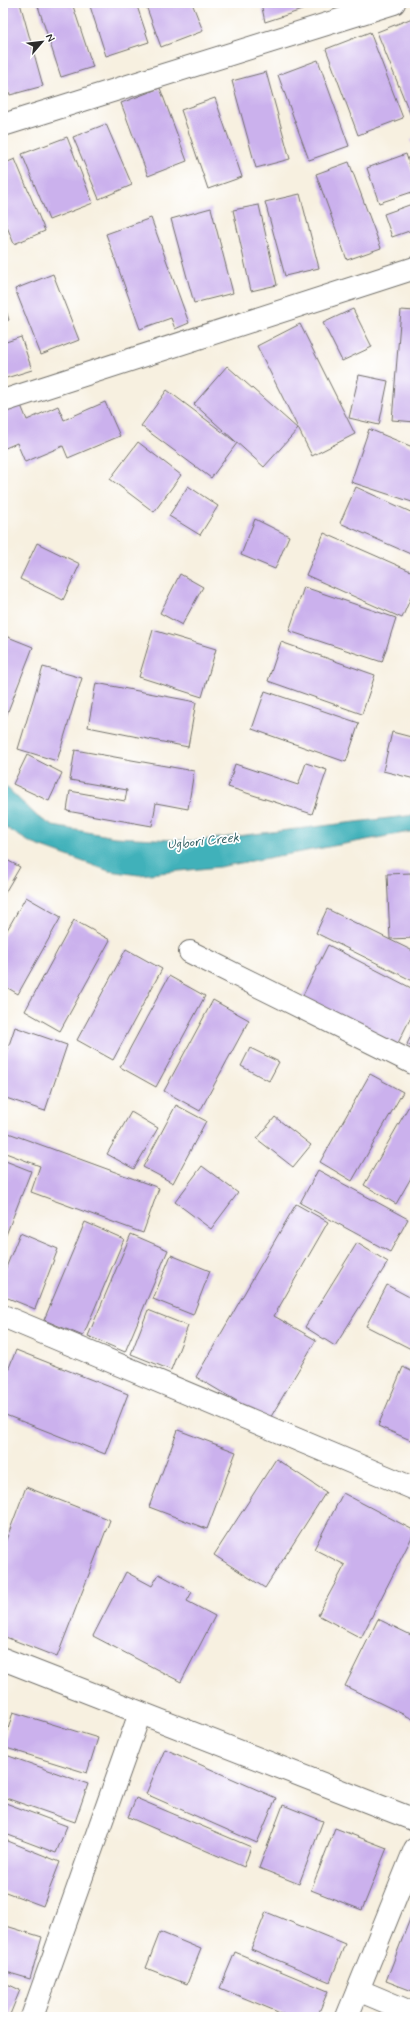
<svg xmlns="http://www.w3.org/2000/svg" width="418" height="2020" font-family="Mynerve,sans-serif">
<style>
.water{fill:#41b1ba;stroke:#366e72}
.building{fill:#cbb1ed}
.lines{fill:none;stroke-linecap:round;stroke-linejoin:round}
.minor-casing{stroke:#72706a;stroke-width:24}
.minor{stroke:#fff;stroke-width:22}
.labels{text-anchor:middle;stroke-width:3.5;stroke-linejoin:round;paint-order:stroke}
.water-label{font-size:13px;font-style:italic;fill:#346164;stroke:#fff}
</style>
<rect width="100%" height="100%" fill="#fff"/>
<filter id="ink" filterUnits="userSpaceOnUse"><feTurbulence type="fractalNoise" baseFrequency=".025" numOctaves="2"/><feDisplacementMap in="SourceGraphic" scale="8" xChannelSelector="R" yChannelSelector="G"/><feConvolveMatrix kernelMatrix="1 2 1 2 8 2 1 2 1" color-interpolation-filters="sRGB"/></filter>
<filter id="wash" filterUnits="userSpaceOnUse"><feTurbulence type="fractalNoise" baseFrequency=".012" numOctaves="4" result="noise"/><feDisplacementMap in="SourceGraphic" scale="16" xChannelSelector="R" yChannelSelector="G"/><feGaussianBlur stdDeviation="0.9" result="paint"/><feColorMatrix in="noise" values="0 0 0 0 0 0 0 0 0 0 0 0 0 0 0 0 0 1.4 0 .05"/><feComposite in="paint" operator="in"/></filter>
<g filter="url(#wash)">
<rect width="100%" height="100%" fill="#f7f0e0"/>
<!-- water -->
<path class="water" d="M3 784 38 817 53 826 115 837 195 841 415 815V831L219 867 139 875 109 871 31 843 3 826Z"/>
<g id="blocks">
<!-- building -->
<g class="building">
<path d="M3 3H20L43 86 10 95 3 70Z"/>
<path d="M37 3H72L93 67 61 77Z"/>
<path d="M89 3H136L149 42 106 56Z"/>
<path d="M145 3H192L203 31 161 47Z"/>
<path d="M261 3H310L311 7 265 22Z"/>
<path d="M415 17V126L377 32Z"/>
<path d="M370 32 403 118 358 135 326 49Z"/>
<path d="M318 60 349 146 309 160 278 75Z"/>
<path d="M266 72 290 159 256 168 232 81Z"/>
<path d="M160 88 187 161 148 176 121 103Z"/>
<path d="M215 98 242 177 208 189 181 110Z"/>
<path d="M106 124 132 185 99 199 73 137Z"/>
<path d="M67 137 93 203 49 220 22 154Z"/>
<path d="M415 139V152L411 140Z"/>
<path d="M406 154 415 181V191L379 203 367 168Z"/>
<path d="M15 159 45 231 14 244 3 217V164Z"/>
<path d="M349 162 381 248 347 260 316 174Z"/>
<path d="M300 194 319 268 285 276 265 202Z"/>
<path d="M415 203V229L392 237 384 214Z"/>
<path d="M259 205 277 285 251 291 233 210Z"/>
<path d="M211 208 233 293 194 303 171 219Z"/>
<path d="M151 218 189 323 175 329 171 318 140 329 106 234Z"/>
<path d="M53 274 79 340 41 355 15 289Z"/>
<path d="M3 301 9 320 3 322Z"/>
<path d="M353 309 372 347 342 361 323 323Z"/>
<path d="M401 310 415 311V422L392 420Z"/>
<path d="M300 324 355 434 312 456 257 346Z"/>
<path d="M3 334 6 342 21 337 32 370 3 379Z"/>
<path d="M227 366 298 429 264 467 194 404Z"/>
<path d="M359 375 388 381 379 425 349 418Z"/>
<path d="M167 390 237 443 211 478 141 426Z"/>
<path d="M105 402 120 436 68 458 63 446 25 462 17 443 3 449V411L20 403 27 420 58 406 64 420Z"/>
<path d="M369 429 415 448V503L351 482Z"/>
<path d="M138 442 181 475 154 512 110 479Z"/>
<path d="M188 486 218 506 200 535 169 516Z"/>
<path d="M356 487 415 514V556L340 523Z"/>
<path d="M255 519 289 536 275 569 241 555Z"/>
<path d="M324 533 415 573V588L402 618 306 575Z"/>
<path d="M37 543 80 564 63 600 20 579Z"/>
<path d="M180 574 203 587 182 625 160 613Z"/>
<path d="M304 587 396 618 382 662 289 631Z"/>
<path d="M153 630 216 649 202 697 139 677Z"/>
<path d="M3 635 33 647 3 724Z"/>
<path d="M281 642 375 675 362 714 268 681Z"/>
<path d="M43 667 82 678 57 761 18 749Z"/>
<path d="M96 683 196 702 188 747 88 727Z"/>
<path d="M265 691 359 723 346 762 252 729Z"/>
<path d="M392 732 415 738V779L383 771Z"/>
<path d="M75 750 194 771 188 809 156 803 152 826 67 811 70 791 125 801 127 790 70 780Z"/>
<path d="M27 755 62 773 49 801 13 784Z"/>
<path d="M306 763 327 770 312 814 228 787 235 764 298 785Z"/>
<path d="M3 858 20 867 3 896Z"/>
<path d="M411 873 414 938 390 939 387 874Z"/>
<path d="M26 897 61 917 18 994 3 985V937Z"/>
<path d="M327 909 415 952V982L316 933Z"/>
<path d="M74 920 110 940 60 1031 25 1011Z"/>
<path d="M328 945 415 990V1009L397 1045 302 997Z"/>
<path d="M126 949 162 969 113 1060 77 1040Z"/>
<path d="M169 976 205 996 156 1087 120 1067Z"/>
<path d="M213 1000 249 1020 200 1111 164 1091Z"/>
<path d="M15 1027 67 1045 45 1111 3 1097V1063Z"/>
<path d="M415 1028V1048L407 1044Z"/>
<path d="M250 1048 279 1062 269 1081 241 1066Z"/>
<path d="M370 1074 403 1092 352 1181 320 1162Z"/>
<path d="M414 1097 415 1171 396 1204 364 1185Z"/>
<path d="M176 1105 206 1121 173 1183 143 1167Z"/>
<path d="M131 1112 158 1128 134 1169 107 1154Z"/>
<path d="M275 1117 311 1145 293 1167 257 1139Z"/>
<path d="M3 1131 159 1188 143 1233 31 1192 40 1166 3 1152Z"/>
<path d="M3 1160 31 1171 6 1235 3 1234Z"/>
<path d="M202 1166 238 1193 211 1229 175 1202Z"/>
<path d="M318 1170 408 1219 390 1252 300 1203Z"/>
<path d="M296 1204 328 1222 274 1316 316 1340 269 1420 196 1377Z"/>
<path d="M85 1222 124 1239 83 1336 44 1320Z"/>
<path d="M20 1233 58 1249 35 1309 3 1296V1275Z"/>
<path d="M131 1234 168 1250 125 1352 88 1336Z"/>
<path d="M357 1243 388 1262 335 1346 305 1327Z"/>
<path d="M171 1255 210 1271 193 1315 153 1299Z"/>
<path d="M387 1285 415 1300V1351L366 1326Z"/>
<path d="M148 1310 188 1326 171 1370 131 1354Z"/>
<path d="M16 1350 128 1394 105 1454 3 1414V1383Z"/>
<path d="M403 1367 415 1373V1442L378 1426Z"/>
<path d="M178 1430 236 1452 207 1529 149 1507Z"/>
<path d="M276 1459 326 1492 265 1588 214 1555Z"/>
<path d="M26 1487 110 1520 57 1657 3 1636V1548Z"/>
<path d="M343 1493 415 1531 361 1638 318 1615 345 1565 314 1549Z"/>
<path d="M126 1572 152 1586 159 1574 192 1592 187 1601 215 1616 181 1682 93 1636Z"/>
<path d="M378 1619 415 1637V1720L345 1686Z"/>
<path d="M13 1712 98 1738 87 1773 3 1747Z"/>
<path d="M165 1749 276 1798 257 1843 146 1794Z"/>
<path d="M3 1754 88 1784 75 1822 3 1797Z"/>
<path d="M136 1798 251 1847 244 1867 128 1817Z"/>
<path d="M3 1802 67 1826 56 1853 3 1833Z"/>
<path d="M283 1805 323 1821 299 1884 259 1868Z"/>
<path d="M335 1828 387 1848 362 1910 311 1890Z"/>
<path d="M3 1839 60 1862 43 1906 3 1891Z"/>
<path d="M415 1906V1992L386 1981Z"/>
<path d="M266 1912 345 1944 330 1982 251 1949Z"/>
<path d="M3 1925 42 1937 30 1979 3 1971Z"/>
<path d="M160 1932 201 1949 187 1984 146 1968Z"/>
<path d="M235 1952 328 1991 317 2017H290L220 1988Z"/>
<path d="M3 1982 20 1990 9 2017H3Z"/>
</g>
</g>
</g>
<g filter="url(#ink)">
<use href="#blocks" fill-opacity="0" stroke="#72706a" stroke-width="1"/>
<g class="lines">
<defs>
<g id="minor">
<path d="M3 125 394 3"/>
<path d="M3 401 415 268"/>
<path d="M190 952 415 1064"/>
<path d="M3 1316 415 1489"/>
<path d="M3 1659 415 1820"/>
<path d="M358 1990 415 2014"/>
<path d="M32 2017 140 1713"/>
<path d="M347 2017 415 1849"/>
</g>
</defs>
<!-- minor casing -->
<use href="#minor" class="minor-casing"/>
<!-- minor -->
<use href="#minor" class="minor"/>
</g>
</g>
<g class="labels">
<!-- water labels -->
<g class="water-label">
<text transform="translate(203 840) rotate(-6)" y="5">Ugbori Creek</text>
</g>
</g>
<!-- margin -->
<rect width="418" height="2020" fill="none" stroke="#fff" stroke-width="16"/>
<!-- north arrow -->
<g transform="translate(42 42) rotate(62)" stroke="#ffffff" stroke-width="3" paint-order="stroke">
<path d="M0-3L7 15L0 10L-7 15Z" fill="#2b2b2b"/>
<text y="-6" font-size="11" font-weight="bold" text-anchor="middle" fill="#2b2b2b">N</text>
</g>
</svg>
